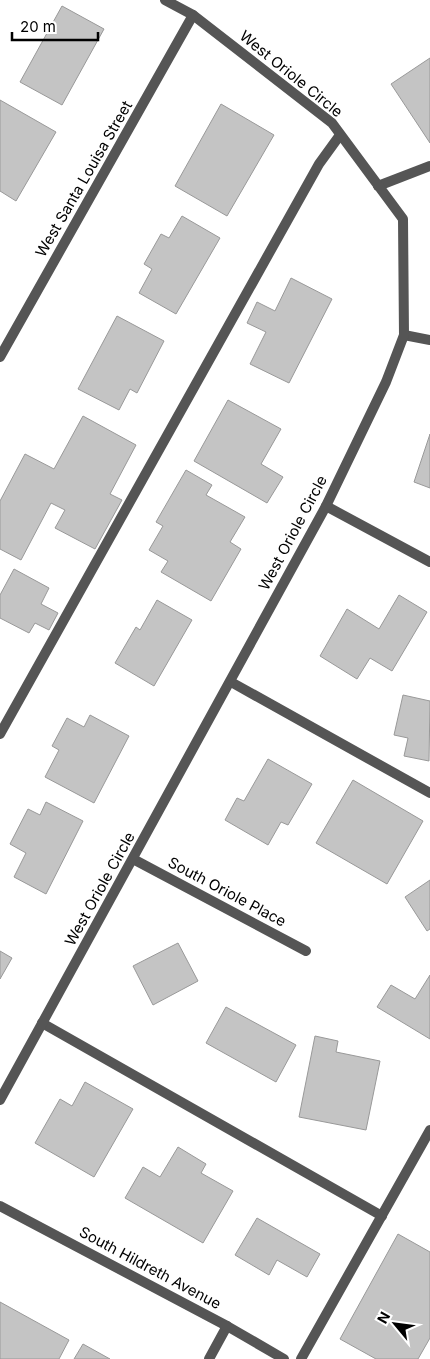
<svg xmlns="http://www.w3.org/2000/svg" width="430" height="1359" font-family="Inter,sans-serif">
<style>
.building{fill:#c4c4c4;stroke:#999}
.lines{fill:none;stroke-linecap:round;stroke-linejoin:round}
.service{stroke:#555;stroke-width:10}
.minor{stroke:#555;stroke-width:10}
.labels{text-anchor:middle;stroke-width:4;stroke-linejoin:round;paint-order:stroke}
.street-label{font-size:15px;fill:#000;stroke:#fff}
</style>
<rect width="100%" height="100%" fill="#fff"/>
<!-- building -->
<g class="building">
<path d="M62 6 104 29 62 105 20 82Z"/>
<path d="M430 58V143L391 84Z"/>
<path d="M0 100 56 132 16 201 0 191Z"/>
<path d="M221 104 274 135 227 216 175 186Z"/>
<path d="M182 216 220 238 176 314 139 293 152 269 144 264 161 234 169 238Z"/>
<path d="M291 278 332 299 289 383 250 364 266 332 247 323 257 302 275 311Z"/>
<path d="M117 316 164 341 137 393 130 389 119 410 78 389Z"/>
<path d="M228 400 281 429 261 464 283 477 267 503 194 461Z"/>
<path d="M83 416 136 445 110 494 122 500 95 549 55 528 65 510 51 503 21 560 0 549V501L25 454 54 469Z"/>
<path d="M430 434V488L414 482Z"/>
<path d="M186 470 212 485 206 495 245 517 230 542 241 549 211 601 161 572 168 561 149 550 163 526 156 522Z"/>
<path d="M14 569 49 588 41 604 58 613 49 630 35 623 29 633 0 618V595Z"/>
<path d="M399 595 427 612 392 671 370 658 357 679 320 656 347 609 379 629Z"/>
<path d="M157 600 192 620 154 686 115 663 136 627 140 630Z"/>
<path d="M403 695 430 701 429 761 404 756 408 738 394 735Z"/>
<path d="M90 715 129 736 94 803 45 777 59 750 52 746 67 718 84 727Z"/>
<path d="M268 759 312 784 288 825 281 822 268 845 225 820 237 798 244 801Z"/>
<path d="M353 780 423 821 387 884 316 843Z"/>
<path d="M46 802 83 821 46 894 14 877 26 853 10 844 28 809 40 815Z"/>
<path d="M430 880V929L427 931 405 897Z"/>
<path d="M178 943 198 981 153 1005 133 966Z"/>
<path d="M0 951 12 958 0 979Z"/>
<path d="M430 975V1039L377 1007 391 985 415 999Z"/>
<path d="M226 1007 296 1045 276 1082 206 1043Z"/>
<path d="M315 1036 338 1041 336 1052 380 1061 366 1130 299 1117Z"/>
<path d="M85 1082 133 1109 94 1177 35 1143 60 1099 72 1106Z"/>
<path d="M178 1147 206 1164 201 1173 233 1191 203 1243 125 1198 143 1167 160 1177Z"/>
<path d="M257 1218 320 1254 307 1277 277 1260 269 1275 235 1255Z"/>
<path d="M398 1234 430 1252V1338L418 1359H376L340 1339Z"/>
<path d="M0 1302 69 1340 59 1359H0Z"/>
<path d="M83 1344 110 1359H74Z"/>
</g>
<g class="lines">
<!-- service -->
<g class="service">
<path d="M378 186 430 166"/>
<path d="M404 335 430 340"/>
<path d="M231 682 430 793"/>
<path d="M0 734 319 164 340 135"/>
<path d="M42 1023 382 1216"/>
<path d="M209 1359 227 1326"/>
<path d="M301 1359 430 1130"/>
</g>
<!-- minor -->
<g class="minor">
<path d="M0 357 193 15"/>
<path d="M326 506 430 562"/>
<path d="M133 859 306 951"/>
<path d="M0 1100 326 506 386 382 404 335 403 219 332 123 193 15 165 0"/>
<path d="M0 1206 227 1326 284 1359"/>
</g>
</g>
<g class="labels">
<!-- street labels -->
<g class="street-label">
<text transform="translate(291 74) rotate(39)" y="5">West Oriole Circle</text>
<text transform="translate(84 179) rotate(-60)" y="5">West Santa Louisa Street</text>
<text transform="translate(293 533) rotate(-62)" y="5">West Oriole Circle</text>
<text transform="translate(100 889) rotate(-61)" y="5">West Oriole Circle</text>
<text transform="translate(227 892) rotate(28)" y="5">South Oriole Place</text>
<text transform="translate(150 1268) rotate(28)" y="5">South Hildreth Avenue</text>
</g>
</g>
<!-- north arrow -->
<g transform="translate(395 1324) rotate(299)" stroke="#ffffff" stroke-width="4" paint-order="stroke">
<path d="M0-4L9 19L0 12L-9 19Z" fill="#000000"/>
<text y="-8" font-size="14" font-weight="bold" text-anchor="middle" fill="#000000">N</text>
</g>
<!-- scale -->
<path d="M12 32v8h86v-8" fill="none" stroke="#000000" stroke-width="2.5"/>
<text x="20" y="32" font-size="15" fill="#000000" stroke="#ffffff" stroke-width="4" paint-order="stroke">20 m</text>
</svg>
